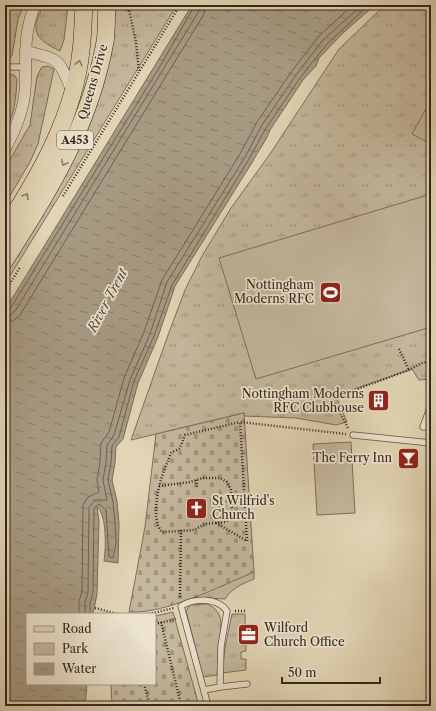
<svg xmlns="http://www.w3.org/2000/svg" width="436" height="711" font-family="'Libre Caslon Text',serif">
<style>
.grass{fill:url(#grass-tufts);stroke:#7c6e5e}
.cemetery{fill:url(#cemetery-stones);stroke:#7c6e5e}
.park{fill:#c4b79c;stroke:#7c6e5e}
.water{fill:url(#water-ripples);stroke:#796c5a}
.lines{fill:none;stroke-linecap:round;stroke-linejoin:round}
.shore{stroke:#6e6050;stroke-width:1}
.lane-casing{stroke:#605244;stroke-width:7}
.street-casing{stroke:#605244;stroke-width:12}
.primary-casing{stroke:#34261f;stroke-width:18}
.path{stroke:#34261f;stroke-width:2.5;stroke-dasharray:1 2;stroke-linecap:butt}
.lane{stroke:#ece4cf;stroke-width:5.5}
.street{stroke:#ece4cf;stroke-width:11}
.primary{stroke:#e2d5b5;stroke-width:17}
.oneway{stroke:#8b7e6a}
.labels{text-anchor:middle;stroke-width:3.5;stroke-linejoin:round;paint-order:stroke}
.shield{fill:#ece4cf;stroke:#6b5f54;stroke-width:1}
.shield-label{font-size:11px;font-weight:bold;fill:#34261f}
.street-label{font-size:12px;fill:#34261f;stroke:#ece4cf}
.poi-label{font-size:12px;fill:#34261f;stroke:#ece4cf;text-anchor:end}
.water-label{font-size:13px;font-style:italic;fill:#56493d;stroke:#ece4cf}
</style>
<defs>
<pattern id="grass-tufts" width="24" height="20" patternUnits="userSpaceOnUse"><rect width="24" height="20" fill="#c4b79c"/><path d="M3 7l-1-3M5 7V3M7 7l1-3M15 17l-1-3M17 17v-4M19 17l1-3" fill="none" stroke="#a0957f"/></pattern>
<pattern id="cemetery-stones" width="16" height="16" patternUnits="userSpaceOnUse"><rect width="16" height="16" fill="#c4b79c"/><path d="M2 7V4a2 2 0 0 1 4 0v3zM10 15v-3a2 2 0 0 1 4 0v3z" fill="#a0957f"/></pattern>
<pattern id="water-ripples" width="26" height="14" patternUnits="userSpaceOnUse"><rect width="26" height="14" fill="#a79a82"/><path d="M2 4q2-2 4 0t4 0M15 11q2-2 4 0t4 0" fill="none" stroke="#897d6a"/></pattern>
</defs>
<rect width="100%" height="100%" fill="#e2d5b5"/>
<filter id="stains"><feTurbulence type="fractalNoise" baseFrequency=".005" numOctaves="4"/><feColorMatrix values="0 0 0 0 .2 0 0 0 0 .09 0 0 0 0 .02 0 0 0 .5 -.17"/></filter>
<radialGradient id="worn" r=".72"><stop offset=".6" stop-color="#630" stop-opacity="0"/><stop offset="1" stop-color="#630" stop-opacity=".3"/></radialGradient>
<!-- grass -->
<g class="grass">
<path d="M7 5H24L18 19 12 56 5 58V8Z"/>
<path d="M44 5H68L64 40 60 51C35 39 29 30 44 5Z"/>
<path d="M122 5 126 11 157 5H177L5 284V274L38 220 90 123 102 89 111 55 115 10Z"/>
<path d="M385 5H431V379L419 380 412 369 336 396 347 422 336 425 296 418 244 416V413L131 440 168 335 185 290 202 256 231 208 270 154 339 49Z"/>
<path d="M48 66 54 69 38 144 30 162 5 204V168L30 125 37 76 42 67Z"/>
<path d="M5 74 14 75 17 79C16 97 15 114 5 131Z"/>
<path d="M254 572V579C242 584 232 588 225 599L192 597Z"/>
<path d="M207 604C217 608 221 615 221 625L217 675 203 677 186 611 190 605Z"/>
<path d="M232 614H245L246 651 241 652V659H246V670L222 673 225 648Z"/>
</g>
<!-- cemetery -->
<g class="cemetery">
<path d="M244 413 254 572C218 587 166 614 129 612L145 527 156 434Z"/>
<path d="M173 612 199 706H112L111 684H155V616Z"/>
</g>
<!-- park -->
<g class="park">
<path d="M431 100V144L412 134Z"/>
<path d="M431 194V327L256 379 219 258Z"/>
<path d="M351 442 355 513 317 515 313 444Z"/>
</g>
<!-- water -->
<path class="water" d="M192 5H375L343 33 319 58 316 66 303 80 270 130C267 140 258 151 253 161L175 286 158 337 138 383 123 439 116 447 115 463 112 480 117 501 119 523 118 563 104 561C106 548 107 515 97 507L99 521 97 594 93 614H27V684H87L85 706H5V310Z"/>
<g class="lines">
<!-- shore -->
<g class="shore">
<path d="M5 311 10 309 159 68 195 5"/>
<path d="M5 316 11 315 15 311 199 11 200 5"/>
<path d="M5 322 13 321 20 315 204 14 206 5"/>
<path d="M79 614V601L82 592 83 505 88 497 99 492 97 480 100 462 101 443 109 432 124 378 144 332 162 280 240 154 257 122 292 71 319 36 353 5"/>
<path d="M85 614V602L88 593 89 507 95 500H107L103 480 106 463 107 445 114 435 130 380 150 334 167 282 245 157 262 125 296 75 323 40 362 5"/>
<path d="M90 614V603L93 593 94 508 99 504 106 510 109 557 113 558 116 543 115 523 113 502 108 480 111 463 112 446 119 437 134 381 154 336 172 285 249 159 266 128 300 78 327 44 369 5"/>
</g>
<defs>
<g id="lane">
<path d="M5 67H25"/>
<path d="M431 405 423 427H431"/>
<path d="M353 435 431 443"/>
<path d="M220 687 247 684"/>
<path d="M204 690 220 687 221 646 227 611C217 597 194 598 181 606L208 706"/>
</g>
<g id="street">
<path d="M25 51C60 60 58 57 72 91"/>
<path d="M5 149C15 131 23 112 25 91 27 58 22 37 35 5"/>
</g>
<g id="primary">
<path d="M5 229C40 175 74 116 81 51 83 36 83 20 84 5"/>
<path d="M5 260C51 187 89 128 105 42 107 30 106 17 107 5"/>
</g>
</defs>
<!-- lane casing -->
<use href="#lane" class="lane-casing"/>
<!-- street casing -->
<use href="#street" class="street-casing"/>
<!-- primary casing -->
<use href="#primary" class="primary-casing"/>
<!-- path -->
<g class="path">
<path d="M128 5 136 42 139 72"/>
<path d="M128 6 135 5"/>
<path d="M63 196 180 5"/>
<path d="M5 292 20 267"/>
<path d="M399 349 409 370"/>
<path d="M338 396 409 370 422 363 431 361"/>
<path d="M335 403 348 428"/>
<path d="M196 480 197 489"/>
<path d="M159 486 190 482 203 478H220L227 482 231 490 232 513 229 520 225 522 205 524 194 530 162 532C149 518 160 477 168 461 169 459 170 454 172 452 174 451 178 450 180 448L185 435 240 422"/>
<path d="M216 523 247 541"/>
<path d="M247 541 240 422 346 434"/>
<path d="M180 597 181 530"/>
<path d="M95 608 117 614"/>
<path d="M235 611H247"/>
<path d="M149 614 174 608"/>
<path d="M161 622 180 701"/>
<path d="M155 624 176 619"/>
<path d="M144 684 150 706"/>
</g>
<!-- lane -->
<use href="#lane" class="lane"/>
<!-- street -->
<use href="#street" class="street"/>
<!-- primary -->
<use href="#primary" class="primary"/>
</g>
<!-- one-way arrows -->
<defs><path id="oneway-chevron" d="M-2-3.5L2.5 0L-2 3.5" fill="none" stroke-width="1.6" stroke-linecap="round" stroke-linejoin="round"/></defs>
<g class="oneway">
<use href="#oneway-chevron" transform="translate(79 63) rotate(-78)"/>
<use href="#oneway-chevron" transform="translate(64 163) rotate(117)"/>
<use href="#oneway-chevron" transform="translate(26 196) rotate(-58)"/>
</g>
<!-- icons -->
<defs>
<symbol id="stadium-square" viewBox="-11 -11 22 22"><rect x="-9" y="-9" width="18" height="18" rx="4" fill="#8f2418" stroke="#ece4cf"/><path d="M0-5a6.5 5 0 1 0 0 10a6.5 5 0 1 0 0-10ZM-3.5-1.8h7v3.6h-7Z" fill="#fff"/></symbol>
<symbol id="building-square" viewBox="-11 -11 22 22"><rect x="-9" y="-9" width="18" height="18" rx="4" fill="#8f2418" stroke="#ece4cf"/><path d="M-4-6H4V6H1V3H-1V6H-4ZM-2.5-4.3h1.7v1.8h-1.7ZM.8-4.3h1.7v1.8H.8ZM-2.5-1h1.7V.8h-1.7ZM.8-1h1.7V.8H.8Z" fill="#fff"/></symbol>
<symbol id="bar-square" viewBox="-11 -11 22 22"><rect x="-9" y="-9" width="18" height="18" rx="4" fill="#8f2418" stroke="#ece4cf"/><path d="M-6-5H6L.8 .8V4.5H3.5V6h-7V4.5H-.8V.8Z" fill="#fff"/></symbol>
<symbol id="church-square" viewBox="-11 -11 22 22"><rect x="-9" y="-9" width="18" height="18" rx="4" fill="#8f2418" stroke="#ece4cf"/><path d="M-1.2-6h2.4v3.5h3.3v2.4h-3.3V6h-2.4V-.1h-3.3v-2.4h3.3Z" fill="#fff"/></symbol>
<symbol id="office-square" viewBox="-11 -11 22 22"><rect x="-9" y="-9" width="18" height="18" rx="4" fill="#8f2418" stroke="#ece4cf"/><path d="M-6-3h4V-5.5h4V-3h4V5H-6ZM-1-4.5V-3h2v-1.5ZM-6 0V1H6V0Z" fill="#fff"/></symbol>
</defs>
<g fill-rule="evenodd">
<use href="#stadium-square" x="318" y="280" width="25" height="25"/>
<use href="#building-square" x="366" y="388" width="25" height="25"/>
<use href="#bar-square" x="396" y="446" width="25" height="25"/>
<use href="#church-square" x="184" y="496" width="25" height="25"/>
<use href="#office-square" x="236" y="622" width="25" height="25"/>
</g>
<g class="labels">
<!-- shield labels -->
<rect class="shield" x="57" y="131" width="36" height="18" rx="3"/>
<g class="shield-label">
<text x="75" y="144">A453</text>
</g>
<!-- street labels -->
<g class="street-label">
<text transform="translate(93 82) rotate(-74)" y="4">Queens Drive</text>
</g>
<!-- poi labels -->
<g class="poi-label">
<text x="314" y="289">Nottingham<tspan x="314" dy="14">Moderns RFC</tspan></text>
<text x="364" y="398">Nottingham Moderns<tspan x="364" dy="14">RFC Clubhouse</tspan></text>
<text x="392" y="462">The Ferry Inn</text>
<text x="212" y="505" text-anchor="start">St Wilfrid's<tspan x="212" dy="14">Church</tspan></text>
<text x="264" y="632" text-anchor="start">Wilford<tspan x="264" dy="14">Church Office</tspan></text>
</g>
<!-- water labels -->
<g class="water-label">
<text transform="translate(107 300) rotate(-62)" y="5">River Trent</text>
</g>
</g>
<!-- margin -->
<rect width="436" height="711" fill="none" stroke="#e2d5b5" stroke-width="20"/>
<rect x="6" y="6" width="424" height="699" fill="none" stroke="#34261f" stroke-width="2"/>
<rect x="10" y="10" width="416" height="691" fill="none" stroke="#34261f"/>
<!-- legend -->
<rect x="26" y="613" width="130" height="72" fill="#ece4cf" stroke="#a29889"/>
<rect x="34" y="626" width="20" height="6" fill="#e2d5b5" stroke="#a29889"/>
<text x="62" y="633" font-size="12" fill="#34261f">Road</text>
<rect x="34" y="643" width="20" height="12" fill="#c4b79c" stroke="#a29889"/>
<text x="62" y="653" font-size="12" fill="#34261f">Park</text>
<rect x="34" y="663" width="20" height="12" fill="url(#water-ripples)" stroke="#a29889"/>
<text x="62" y="673" font-size="12" fill="#34261f">Water</text>
<!-- scale -->
<path d="M282 677v6h98v-6" fill="none" stroke="#34261f" stroke-width="2"/>
<text x="288" y="677" font-size="12" fill="#34261f" stroke="#ece4cf" stroke-width="3" paint-order="stroke">50 m</text>
<rect width="100%" height="100%" filter="url(#stains)"/>
<rect width="100%" height="100%" fill="url(#worn)"/>
</svg>
